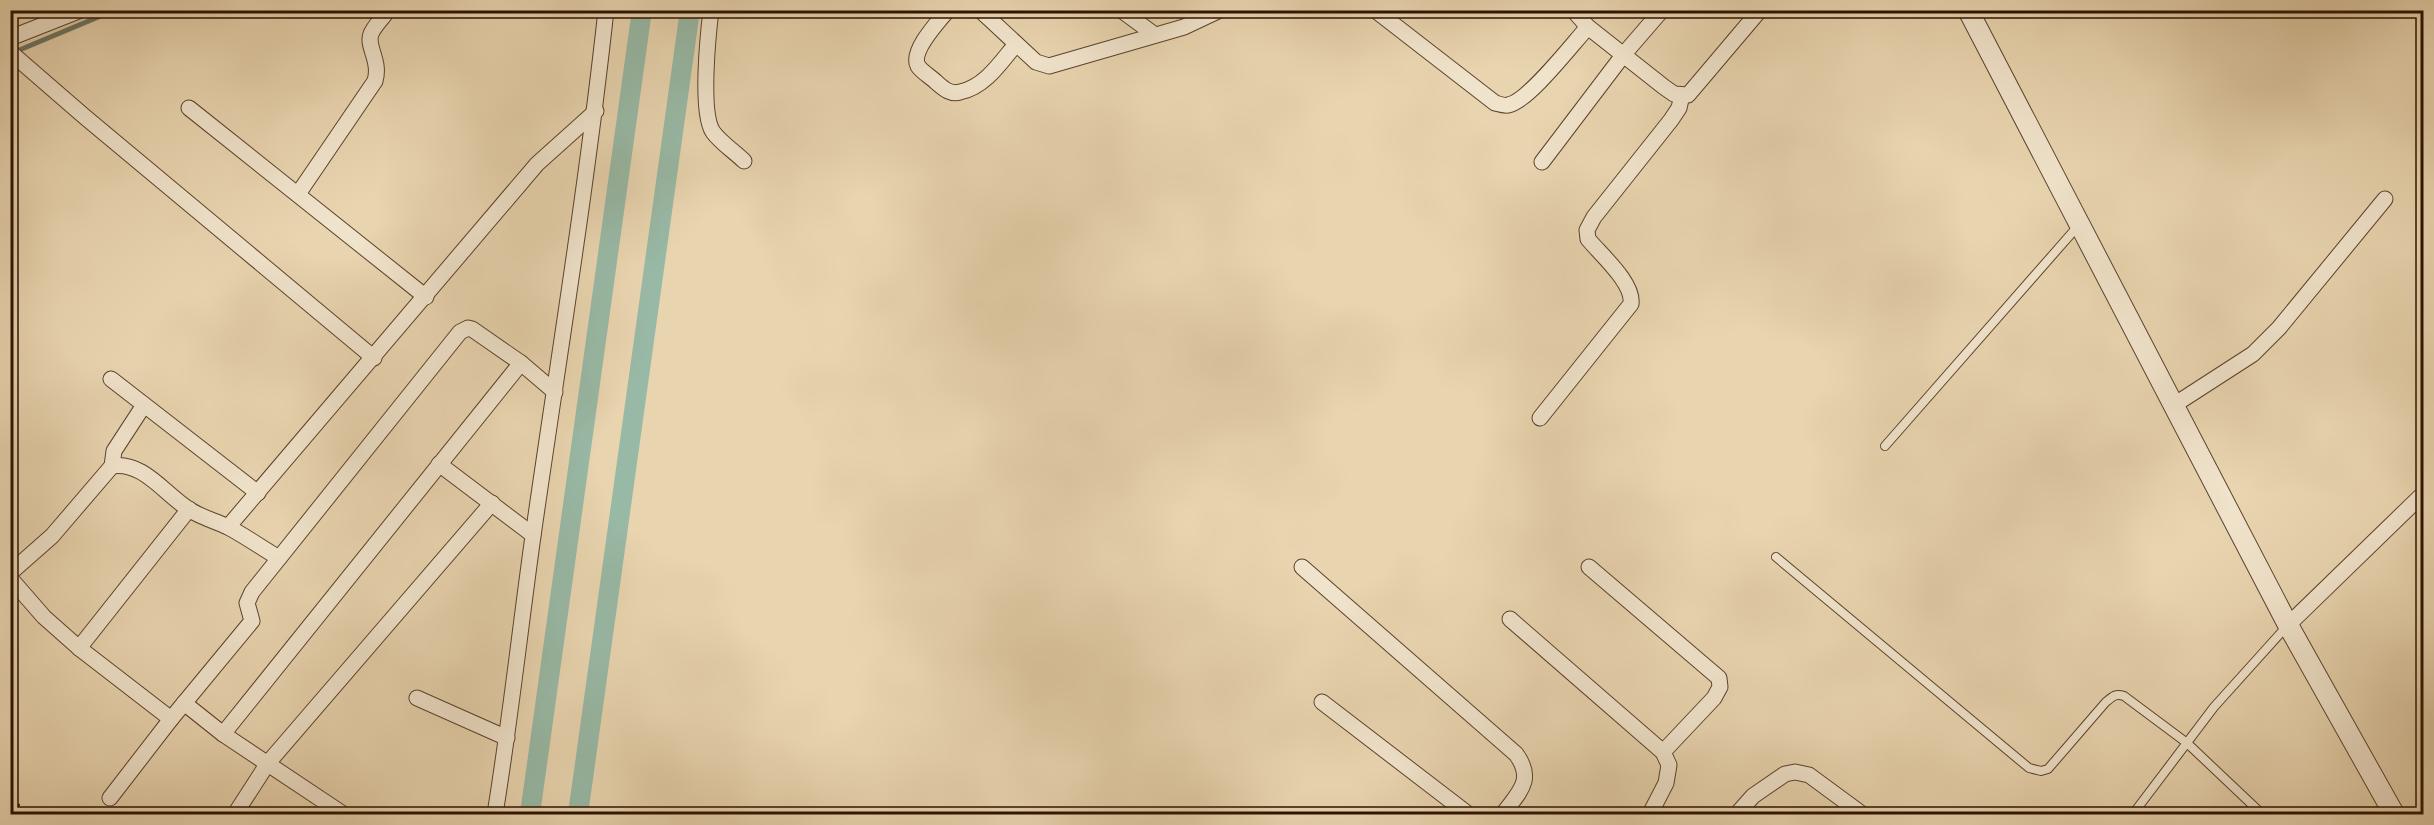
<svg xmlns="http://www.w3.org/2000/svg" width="2434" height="825" font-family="'IM FELL Double Pica',serif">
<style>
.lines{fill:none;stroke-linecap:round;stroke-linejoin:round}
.stream{stroke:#6d7664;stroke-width:5}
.canal{stroke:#98b9a6;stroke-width:20}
.service-casing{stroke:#5b422c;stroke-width:10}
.minor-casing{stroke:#5b422c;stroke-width:17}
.tertiary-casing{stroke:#5b422c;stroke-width:22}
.service{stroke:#f0e3cb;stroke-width:8}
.minor{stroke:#f0e3cb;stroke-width:15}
.tertiary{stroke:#f0e3cb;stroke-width:20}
.rail{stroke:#2c1201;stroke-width:4.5;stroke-dasharray:10 10;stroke-linecap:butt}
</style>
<rect width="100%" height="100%" fill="#e8d4af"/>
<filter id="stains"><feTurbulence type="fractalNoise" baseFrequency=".00333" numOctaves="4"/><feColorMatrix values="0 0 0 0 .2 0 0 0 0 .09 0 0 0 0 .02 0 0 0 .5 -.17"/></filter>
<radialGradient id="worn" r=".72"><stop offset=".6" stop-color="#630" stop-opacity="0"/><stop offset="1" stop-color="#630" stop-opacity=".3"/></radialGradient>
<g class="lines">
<!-- stream -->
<path class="stream" d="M17 51 115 10"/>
<!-- canal -->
<g class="canal">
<path d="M530 814 642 10"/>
<path d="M578 814 690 10"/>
</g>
<defs>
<g id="service">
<path d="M1885 446 2078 226"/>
<path d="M1776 557 2029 768 2041 771 2048 769 2105 703C2112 697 2115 693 2124 696L2187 743 2262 814"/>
<path d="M2133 814 2214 707 2287 626"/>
</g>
<g id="minor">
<path d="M711 10C708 35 700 113 713 132 721 143 735 152 744 161"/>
<path d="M948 10C939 21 910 51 918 66 922 72 931 77 936 82 943 88 950 95 960 92 985 87 1001 62 1016 44"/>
<path d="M980 10 1036 62 1049 66 1184 27 1220 10"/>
<path d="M1121 10 1155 35"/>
<path d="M1375 10 1495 103C1499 104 1505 106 1508 105 1528 102 1573 43 1588 27"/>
<path d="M1573 10 1588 27 1664 87 1674 94 1688 95 1760 10"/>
<path d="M10 38 81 10"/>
<path d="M10 52 85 117 374 358"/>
<path d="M189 108 426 297"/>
<path d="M1542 162 1624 54 1662 10"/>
<path d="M298 194 375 81C381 61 366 46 371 34 374 26 383 18 388 10"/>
<path d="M111 379 258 493"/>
<path d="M2174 405 2253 354 2279 328 2385 199"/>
<path d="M1540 418 1631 304C1634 283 1601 255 1588 239L1587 230 1594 217 1671 120 1679 108 1682 95"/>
<path d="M439 464 533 535"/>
<path d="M112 466 114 451 144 405"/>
<path d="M228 527 537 164 596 111"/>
<path d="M1302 567 1516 754C1535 780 1519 792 1503 814"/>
<path d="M1589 567 1719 678 1720 687 1714 698 1663 752"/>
<path d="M10 573 52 536 112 466C144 461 165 495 190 510 201 517 215 521 228 527 245 536 262 548 279 558"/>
<path d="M10 578 44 617 79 648 171 719"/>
<path d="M1510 619 1663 752 1669 765 1666 783 1650 814"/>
<path d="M2288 625 2424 493"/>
<path d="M79 648 189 509"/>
<path d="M417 698 507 738"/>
<path d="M1322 702 1468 814"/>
<path d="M184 703 223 734 343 814"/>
<path d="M223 734 521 363 555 392"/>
<path d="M110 798 171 719 252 621 247 603 252 592 460 332 468 328 472 329 521 363"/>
<path d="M235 814 268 763 492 503"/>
<path d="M495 814C510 722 520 629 533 536 558 361 587 186 606 10"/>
<path d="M1737 814 1753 796 1785 774 1795 772 1809 775 1862 814"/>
</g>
<path id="tertiary" d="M1968 10 2288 625 2394 814"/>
</defs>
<!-- service casing -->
<use href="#service" class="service-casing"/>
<!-- minor casing -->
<use href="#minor" class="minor-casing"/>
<!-- tertiary casing -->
<use href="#tertiary" class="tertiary-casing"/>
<!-- service -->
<use href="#service" class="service"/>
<!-- minor -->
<use href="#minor" class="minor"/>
<!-- tertiary -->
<use href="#tertiary" class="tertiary"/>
<!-- rail -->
<path class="rail" d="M10 803 40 814"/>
</g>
<!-- margin -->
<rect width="2434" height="825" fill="none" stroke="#e8d4af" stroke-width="36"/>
<rect x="12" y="12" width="2410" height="801" fill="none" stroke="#2c1201" stroke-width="3"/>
<rect x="18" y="18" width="2398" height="789" fill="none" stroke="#2c1201" stroke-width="1.5"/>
<rect width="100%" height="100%" filter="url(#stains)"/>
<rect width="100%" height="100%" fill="url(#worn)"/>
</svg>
